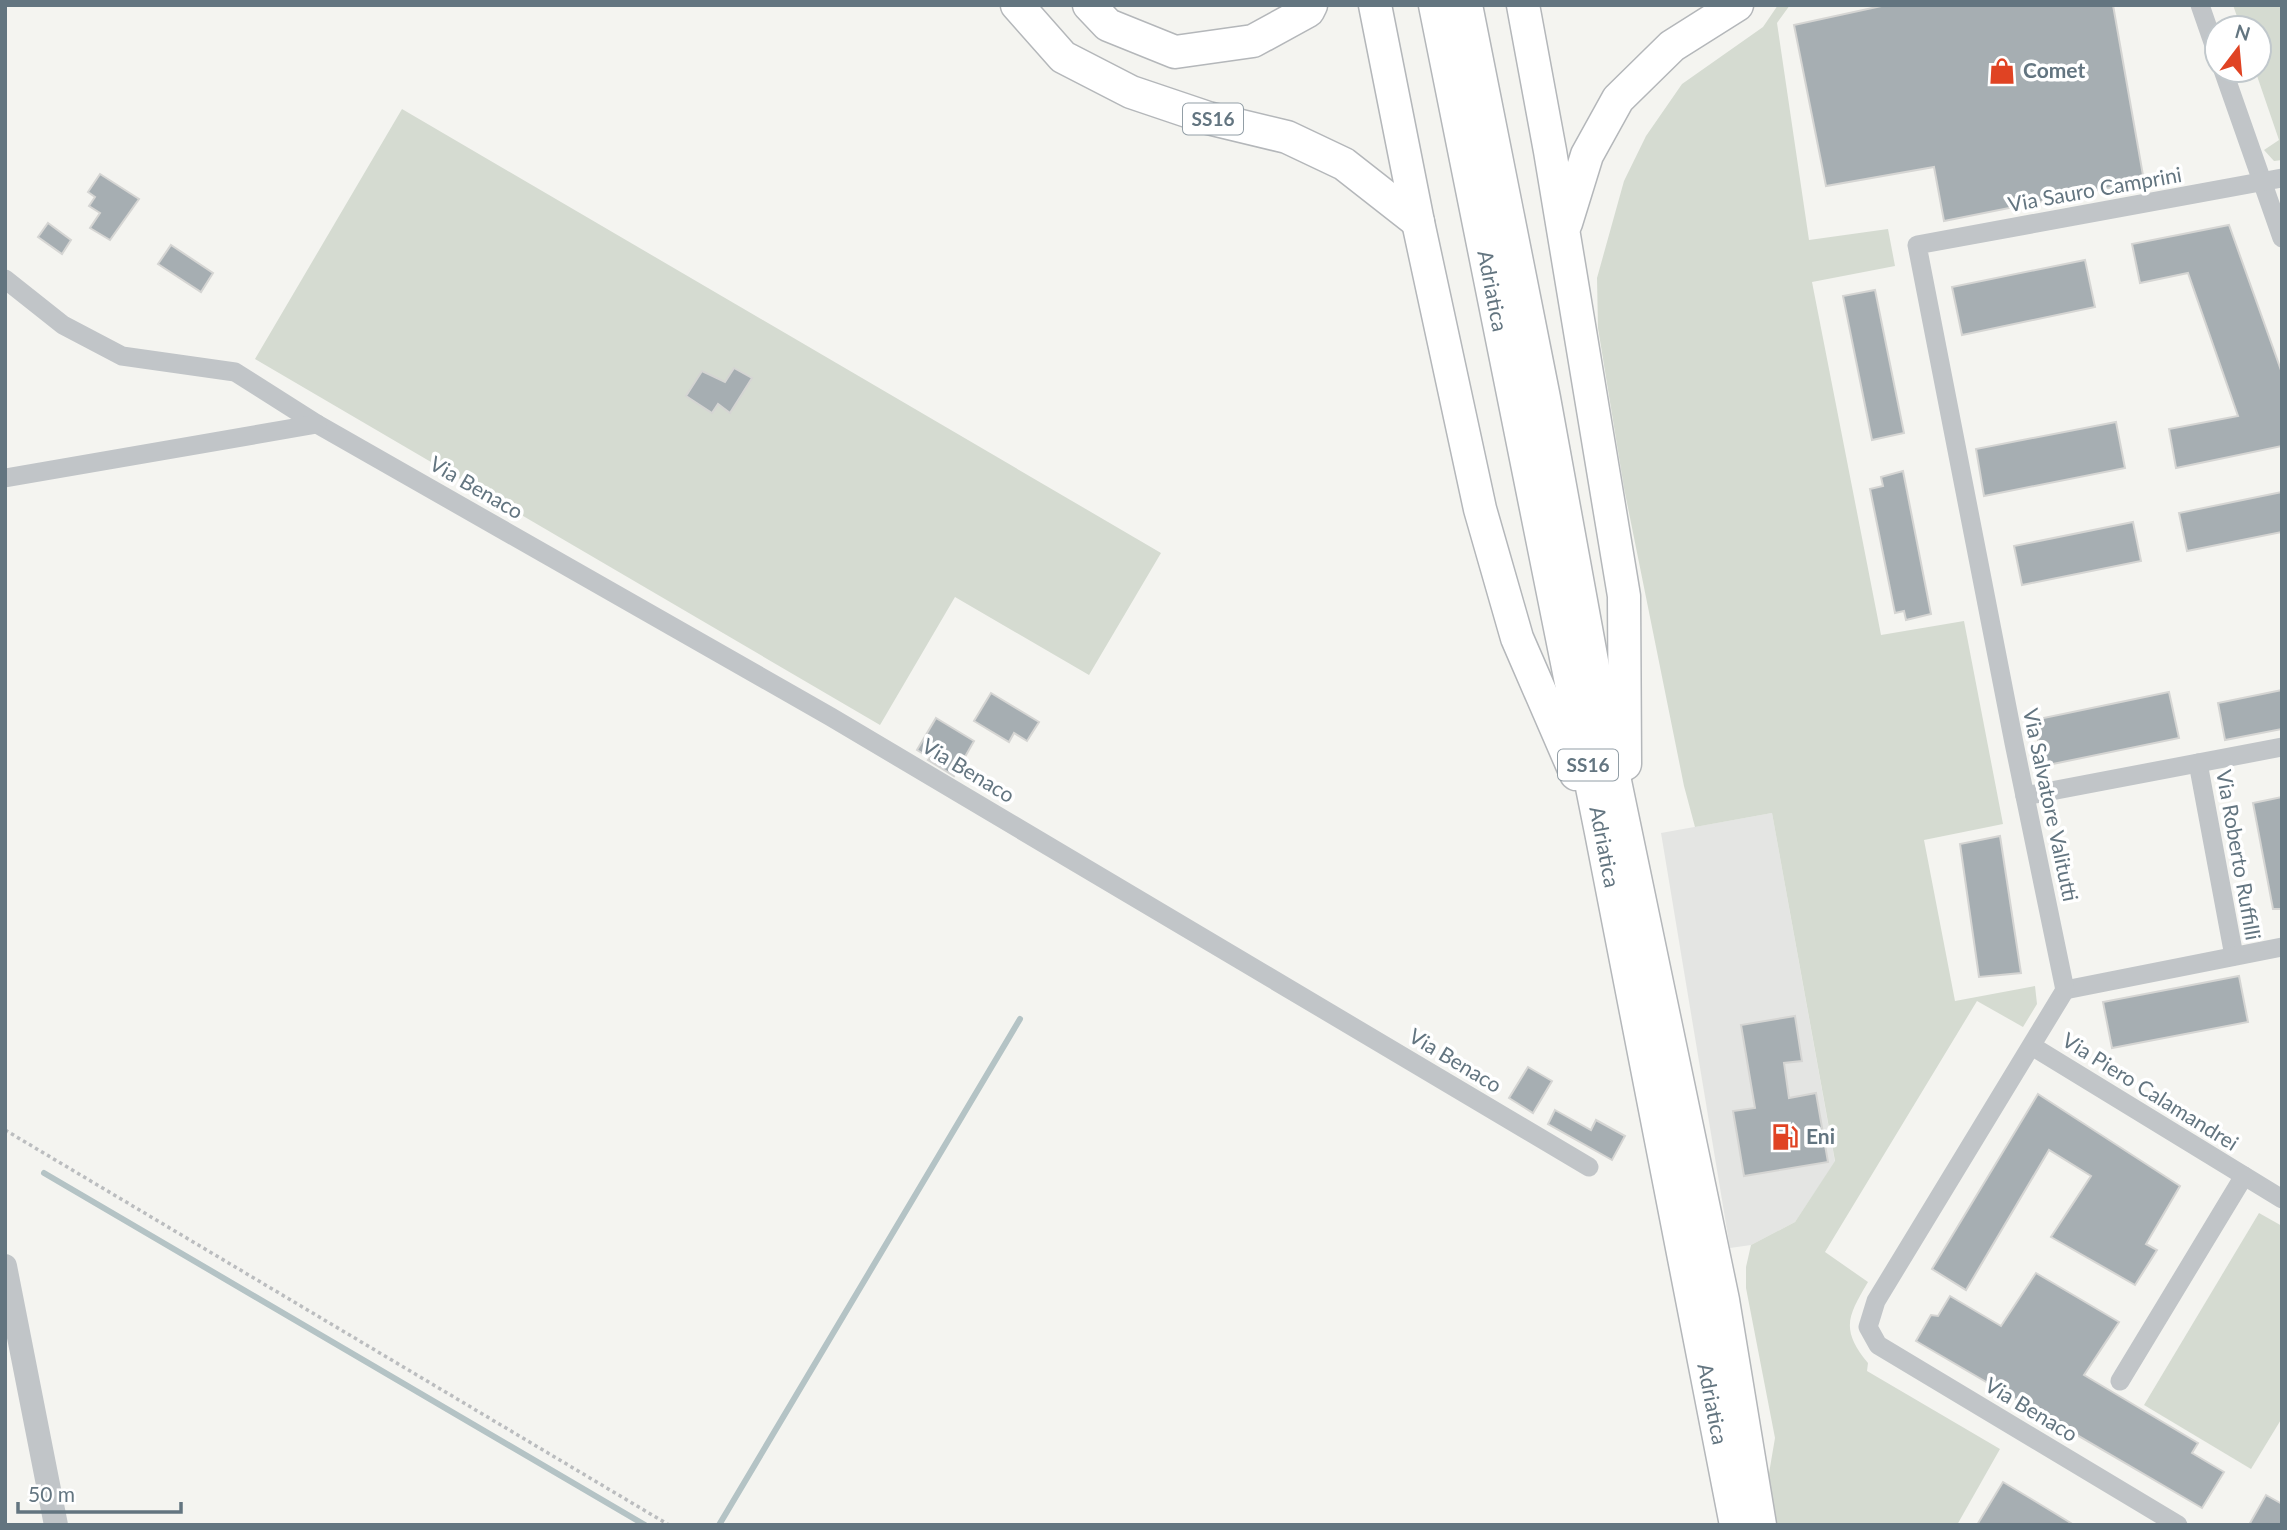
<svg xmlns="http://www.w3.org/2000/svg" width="2287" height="1530" font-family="Lato,sans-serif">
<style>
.built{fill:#e4e5e3}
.green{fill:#d5dbd1}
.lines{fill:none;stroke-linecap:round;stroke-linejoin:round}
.stream{stroke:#b4c3c5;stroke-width:6}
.building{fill:#a6aeb2;stroke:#d5d5d3;stroke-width:2}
.trunk-casing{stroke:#b4b7ba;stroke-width:35}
.path{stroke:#bbbdbf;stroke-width:3.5;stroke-dasharray:3.5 3.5;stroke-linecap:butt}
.minor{stroke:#c1c5c8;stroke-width:19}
.tertiary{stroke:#c1c5c8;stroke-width:24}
.trunk{stroke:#fff;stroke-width:32}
.labels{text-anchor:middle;stroke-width:7;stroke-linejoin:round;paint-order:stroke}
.shield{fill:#fff;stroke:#929ea6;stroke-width:2}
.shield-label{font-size:19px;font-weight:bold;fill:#637580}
.poi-label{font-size:21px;font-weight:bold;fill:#637580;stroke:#fff;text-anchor:start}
.street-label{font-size:21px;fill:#637580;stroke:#fff}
</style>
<rect width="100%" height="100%" fill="#f4f4f0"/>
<!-- built -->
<path class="built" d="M1772 813 1835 1162 1795 1222 1751 1245 1730 1248 1661 833Z"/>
<!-- green -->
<g class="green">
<path d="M1778 5H1790L1777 23 1809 240 1888 229 1895 266 1812 282 1881 635 1964 621 2003 824 1924 840 1955 1001 2035 986 2037 1004 2023 1027 1977 1001 1825 1252 1868 1282C1848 1316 1840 1329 1868 1363L1867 1371 2000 1449 1957 1525H1775L1767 1485 1775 1438 1746 1288V1267L1751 1245 1795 1222 1835 1161 1772 813 1695 827 1684 786 1624 488 1598 328 1597 278 1624 181 1646 136 1682 84 1763 27Z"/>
<path d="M2233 5H2282V160L2274 161 2264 150 2279 140 2255 70H2259V28H2241Z"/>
<path d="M402 109 1161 553 1089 675 955 597 880 725 255 359Z"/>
<path d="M2259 1213 2282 1226V1418L2251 1469 2144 1405Z"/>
</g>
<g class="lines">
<!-- stream -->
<g class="stream">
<path d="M44 1173 645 1525"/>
<path d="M719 1525 1020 1019"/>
</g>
</g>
<!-- building -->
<g class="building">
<path d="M1886 5H2113L2144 181 1944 221 1934 167 1826 186 1794 25Z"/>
<path d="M100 174 139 199 110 240 90 228 100 213 89 206 95 197 88 192Z"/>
<path d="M48 223 71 240 62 254 38 237Z"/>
<path d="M2229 225 2282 373V446L2176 468 2169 429 2238 416 2188 273 2140 283 2132 244Z"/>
<path d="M171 245 213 273 201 292 158 264Z"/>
<path d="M2085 260 2095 307 1962 335 1952 287Z"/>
<path d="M1875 290 1904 433 1872 440 1843 296Z"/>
<path d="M734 368 752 378 730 413 718 404 712 413 686 396 702 371 725 382Z"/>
<path d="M2116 422 2125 468 1984 496 1976 449Z"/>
<path d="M1903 471 1931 614 1906 620 1904 611 1895 613 1870 489 1883 486 1881 477Z"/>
<path d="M2282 492V532L2187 551 2179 513Z"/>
<path d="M2133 522 2141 561 2022 585 2014 546Z"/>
<path d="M2282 690V729L2225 740 2218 703Z"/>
<path d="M2169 692 2179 738 2043 766 2034 720Z"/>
<path d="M991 693 1039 722 1027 741 1014 733 1009 742 974 721Z"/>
<path d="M936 718 974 741 954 776 928 760 930 758 917 750Z"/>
<path d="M2282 797V909H2273L2253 803Z"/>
<path d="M2000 836 2021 973 1979 977 1960 844Z"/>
<path d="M2239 976 2248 1022 2112 1048 2103 1002Z"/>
<path d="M1795 1016 1802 1061 1784 1063 1789 1098 1816 1093 1828 1162 1744 1176 1733 1111 1755 1108 1741 1025Z"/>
<path d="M1528 1067 1552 1081 1533 1113 1509 1098Z"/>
<path d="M2038 1094 2180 1186 2146 1244 2157 1250 2135 1285 2051 1237 2091 1176 2049 1150 1966 1290 1932 1269Z"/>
<path d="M1555 1110 1591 1130 1596 1120 1625 1136 1612 1160 1548 1124Z"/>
<path d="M2036 1273 2119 1322 2084 1375 2198 1443 2192 1453 2224 1472 2202 1508 1916 1341 1931 1315 1938 1316 1950 1296 2001 1326Z"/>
<path d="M2003 1482 2033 1500 2074 1525H1977Z"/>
<path d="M2266 1495 2282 1504V1525H2249Z"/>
</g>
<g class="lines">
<defs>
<g id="trunk">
<path d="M1017 5 1063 57 1131 92 1208 118 1287 137 1344 164 1418 222"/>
<path d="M1089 5 1108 25 1175 52 1253 41 1308 11 1311 5"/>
<path d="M1375 5 1418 222 1480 509 1517 638 1576 774"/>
<path d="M1435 5 1601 832 1736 1525"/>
<path d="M1466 5 1544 398 1606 738 1723 1300 1760 1525"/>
<path d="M1523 5 1550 151 1624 596 1625 764"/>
<path d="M1566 223 1587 155 1618 99 1672 46 1737 5"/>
</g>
</defs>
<!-- trunk casing -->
<use href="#trunk" class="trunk-casing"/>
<!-- path -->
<path class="path" d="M5 1130 669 1525"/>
<!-- minor -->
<g class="minor">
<path d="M2200 5 2217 54"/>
<path d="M2223 70 2282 238"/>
<path d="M5 279 63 325 122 356 235 372 317 424 831 717 1589 1167"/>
<path d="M5 478 317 424"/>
<path d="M2198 763 2234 956"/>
<path d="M2025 796 2282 747"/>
<path d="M2065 990 2282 947"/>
<path d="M2032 1046 2282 1199"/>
<path d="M2120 1381 2244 1176"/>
<path d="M2178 1525 1878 1345 1868 1327 1876 1301 2065 990 2014 743 1917 245 2282 178"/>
</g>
<!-- tertiary -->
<path class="tertiary" d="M5 1266 56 1525"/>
<!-- trunk -->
<use href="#trunk" class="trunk"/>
</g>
<!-- icons -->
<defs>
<symbol id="shop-bare" viewBox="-9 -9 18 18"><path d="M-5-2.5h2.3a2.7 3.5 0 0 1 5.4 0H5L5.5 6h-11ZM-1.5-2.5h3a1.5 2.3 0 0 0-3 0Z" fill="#e04323" stroke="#fff" stroke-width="2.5" paint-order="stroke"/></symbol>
<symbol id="fuel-bare" viewBox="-9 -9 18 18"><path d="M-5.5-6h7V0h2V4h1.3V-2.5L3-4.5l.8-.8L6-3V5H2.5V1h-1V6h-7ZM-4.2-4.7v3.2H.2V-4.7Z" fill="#e04323" stroke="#fff" stroke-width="2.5" paint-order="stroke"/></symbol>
</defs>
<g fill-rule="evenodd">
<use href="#shop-bare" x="1983" y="52" width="38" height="38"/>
<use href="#fuel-bare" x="1766" y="1118" width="38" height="38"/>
</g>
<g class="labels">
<!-- shield labels -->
<g class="shield">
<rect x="1183" y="103.5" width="60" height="31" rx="5"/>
<rect x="1558" y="749.5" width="60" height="31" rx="5"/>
</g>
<g class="shield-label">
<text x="1213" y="126">SS16</text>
<text x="1588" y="772">SS16</text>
</g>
<!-- poi labels -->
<g class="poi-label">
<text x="2023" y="78">Comet</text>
<text x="1806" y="1144">Eni</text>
</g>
<!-- street labels -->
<g class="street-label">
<text transform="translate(2095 190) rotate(-10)" y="7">Via Sauro Camprini</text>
<text transform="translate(1492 291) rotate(79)" y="7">Adriatica</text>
<text transform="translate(476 488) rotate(30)" y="7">Via Benaco</text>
<text transform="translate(968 771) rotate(31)" y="7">Via Benaco</text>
<text transform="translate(2050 805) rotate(78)" y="7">Via Salvatore Valitutti</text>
<text transform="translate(1604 847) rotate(79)" y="7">Adriatica</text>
<text transform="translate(2238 855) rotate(80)" y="7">Via Roberto Ruffilli</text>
<text transform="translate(1455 1061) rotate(31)" y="7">Via Benaco</text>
<text transform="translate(2150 1092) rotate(32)" y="7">Via Piero Calamandrei</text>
<text transform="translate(1712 1404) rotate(79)" y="7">Adriatica</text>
<text transform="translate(2031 1410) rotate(31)" y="7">Via Benaco</text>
</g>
</g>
<!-- border -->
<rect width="2287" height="1530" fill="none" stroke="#637580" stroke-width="14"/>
<!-- north arrow -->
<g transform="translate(2238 49) rotate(16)"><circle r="33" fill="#ffffff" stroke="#c1c8cc" stroke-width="2"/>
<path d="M0-5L12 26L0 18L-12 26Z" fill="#e04323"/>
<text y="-10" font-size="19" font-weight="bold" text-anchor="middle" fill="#637580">N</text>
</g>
<!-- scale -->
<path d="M18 1502v10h163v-10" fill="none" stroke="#637580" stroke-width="3.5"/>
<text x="28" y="1502" font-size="21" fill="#637580" stroke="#ffffff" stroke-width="5" paint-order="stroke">50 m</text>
</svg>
